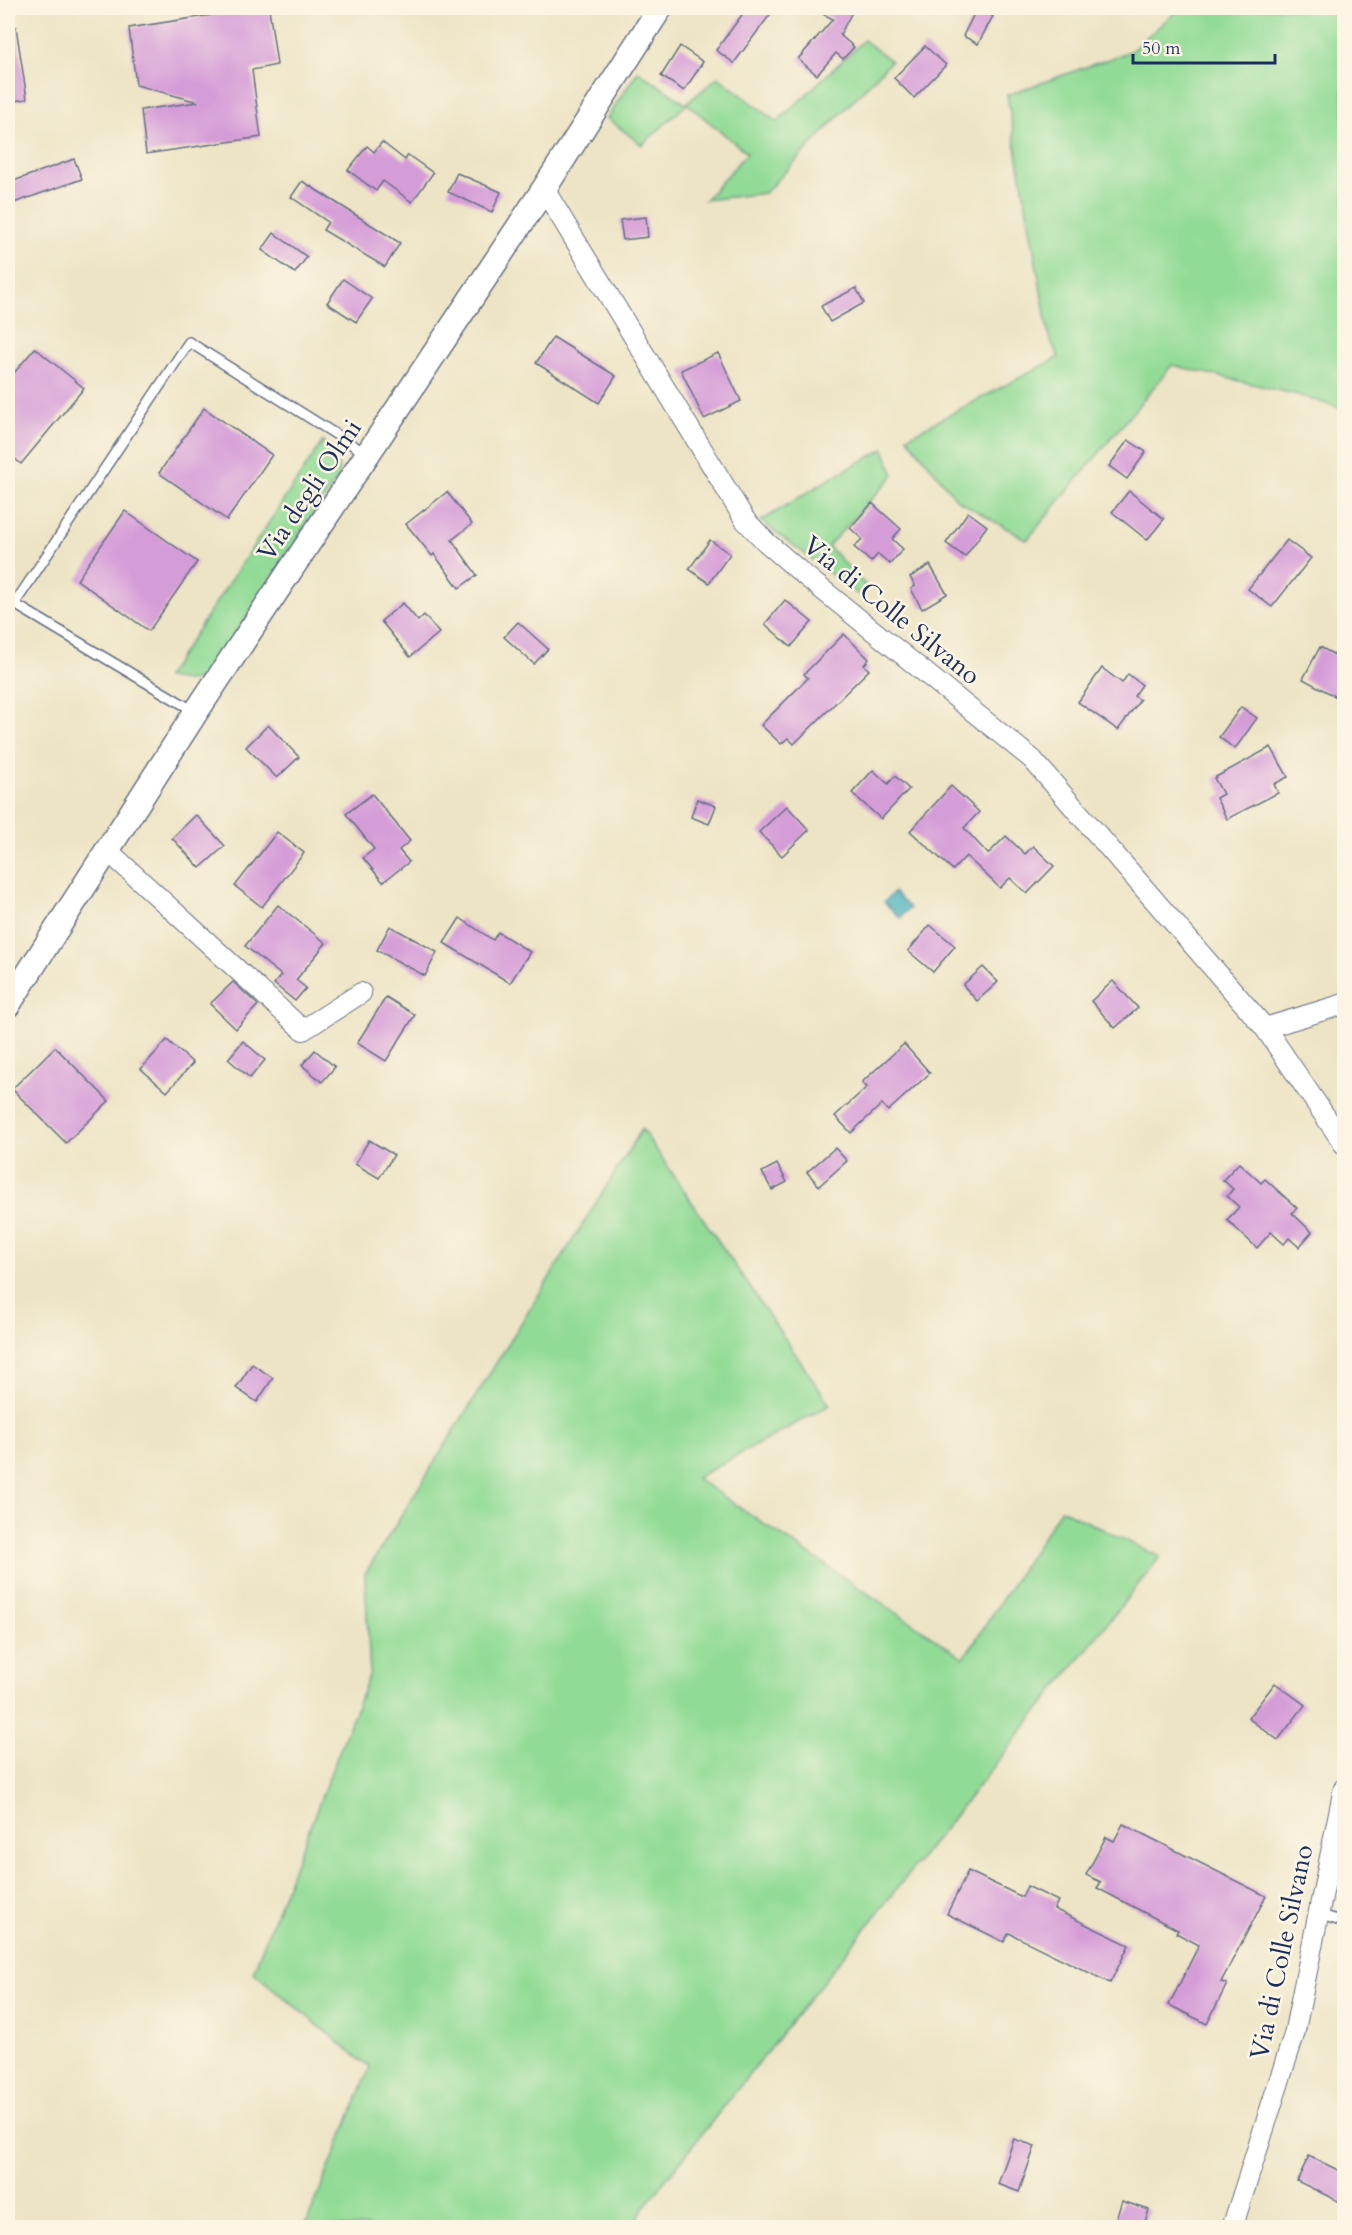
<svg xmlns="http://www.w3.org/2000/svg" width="1352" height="2235" font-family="Cardo,serif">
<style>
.green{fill:#92db96;stroke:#56857a;stroke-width:1.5}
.water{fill:#40afbc;stroke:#2e6f8d;stroke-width:1.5}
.building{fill:#d59dd8}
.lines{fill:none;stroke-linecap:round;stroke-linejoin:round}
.service-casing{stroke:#646e82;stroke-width:12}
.minor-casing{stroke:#646e82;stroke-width:22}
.tertiary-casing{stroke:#646e82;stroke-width:27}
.service{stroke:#fff;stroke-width:9}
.minor{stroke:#fff;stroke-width:20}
.tertiary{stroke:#fff;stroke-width:24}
.labels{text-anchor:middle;stroke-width:5;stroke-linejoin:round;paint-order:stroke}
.street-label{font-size:26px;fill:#1b2f5e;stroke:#fcf5e5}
</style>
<rect width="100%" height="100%" fill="#fcf5e5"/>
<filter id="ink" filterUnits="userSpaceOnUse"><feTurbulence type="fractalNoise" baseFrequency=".0167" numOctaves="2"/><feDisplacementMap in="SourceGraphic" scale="12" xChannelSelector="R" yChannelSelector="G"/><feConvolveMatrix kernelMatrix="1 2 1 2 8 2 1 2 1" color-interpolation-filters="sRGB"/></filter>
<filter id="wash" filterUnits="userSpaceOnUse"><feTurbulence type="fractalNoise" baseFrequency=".008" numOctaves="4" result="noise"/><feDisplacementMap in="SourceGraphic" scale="24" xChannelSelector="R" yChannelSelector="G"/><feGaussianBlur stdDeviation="1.35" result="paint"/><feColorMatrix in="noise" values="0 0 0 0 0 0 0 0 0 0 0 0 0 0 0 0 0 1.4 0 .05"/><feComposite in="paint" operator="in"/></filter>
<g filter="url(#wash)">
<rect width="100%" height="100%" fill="#ede4c5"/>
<!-- green -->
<g class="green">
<path d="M1180 8H1344V409L1294 394 1172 365 1027 540 957 500 907 437 1059 357 1049 337 1007 95 1131 51Z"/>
<path d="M864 40 891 61 765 193 705 200 747 153 687 104 642 145 607 118 638 71 686 104 718 77 777 122Z"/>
<path d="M323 441C333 452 340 460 339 476L207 678 188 681 166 678Z"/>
<path d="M884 449 894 475 828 546 866 586 859 595 761 521 836 475Z"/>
<path d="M642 1129 830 1405 696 1478 964 1658 1061 1509 1160 1557 644 2207 632 2227H305L370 2068 253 1972 370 1673 365 1574Z"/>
</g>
<!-- water -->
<path class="water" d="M894 892 910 908 900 918 884 902Z"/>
<g id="blocks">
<!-- building -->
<g class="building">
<path d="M257 8H269L277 65 252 70 261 137 146 154 141 110 198 102 136 85 129 28Z"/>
<path d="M747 8H775L734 63 716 50Z"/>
<path d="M811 8H854L840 35 854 47 843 59 836 53 817 75 798 59 833 19Z"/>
<path d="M977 8 993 16 978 44 963 36Z"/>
<path d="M16 27 27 99 8 102V28Z"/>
<path d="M680 46 703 62 684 91 661 76Z"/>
<path d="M925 46 946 65 914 98 894 78Z"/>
<path d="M382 142 405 160 408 155 433 173 412 202 383 181 376 191 348 170 367 146 374 152Z"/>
<path d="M74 159 82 179 8 205V183Z"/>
<path d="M457 173 501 192 492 212 448 192Z"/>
<path d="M302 181 400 243 385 267 323 230 328 222 291 197Z"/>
<path d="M646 217 648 237 623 240 620 220Z"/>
<path d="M274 233 307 257 295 273 262 250Z"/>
<path d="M343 279 372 299 356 322 327 303Z"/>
<path d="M856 288 864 303 830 322 821 306Z"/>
<path d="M553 337 616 376 599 403 536 363Z"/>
<path d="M35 348 84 388 21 464 8 453V380Z"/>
<path d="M718 353 741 401 704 419 681 370Z"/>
<path d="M204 408 272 455 227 520 159 473Z"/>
<path d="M1128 440 1146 452 1127 479 1109 466Z"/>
<path d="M1129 491 1164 519 1147 540 1112 512Z"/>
<path d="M447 492 472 524 452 540 477 575 459 588 434 554 432 556 406 524Z"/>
<path d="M872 503 901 529 892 539 903 549 890 564 878 554 871 562 854 547 862 539 850 528Z"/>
<path d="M125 511 197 562 149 631 77 580Z"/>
<path d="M968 512 987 526 965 557 946 543Z"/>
<path d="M710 540 730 554 709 583 689 569Z"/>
<path d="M1287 540 1311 558 1272 607 1248 589Z"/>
<path d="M930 565 947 594 922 609 911 589 915 586 910 577Z"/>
<path d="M785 600 812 622 791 647 765 624Z"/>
<path d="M403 603 418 621 424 615 439 633 410 657 381 621Z"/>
<path d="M518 622 548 649 534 664 504 637Z"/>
<path d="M844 634 869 659 864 665 869 670 794 744 788 738 781 744 761 725 808 678 804 674Z"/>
<path d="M1320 647 1344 660V701L1303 679Z"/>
<path d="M1102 668 1122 683 1128 674 1142 685 1134 696 1140 700 1118 730 1078 702Z"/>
<path d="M1241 707 1257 718 1235 749 1219 737Z"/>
<path d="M268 725 299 757 277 778 246 747Z"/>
<path d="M1271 747 1288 777 1274 784 1278 793 1227 819 1216 798 1223 794 1214 778Z"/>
<path d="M873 770 888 784 895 776 909 789 881 819 852 793Z"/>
<path d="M951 786 979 812 964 828 988 854 1006 836 1025 854 1033 846 1054 866 1027 894 1010 878 1000 888 966 856 953 870 910 831Z"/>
<path d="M372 794 410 841 399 850 409 862 383 882 363 858 374 849 346 814Z"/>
<path d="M697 799 716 806 709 824 691 817Z"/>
<path d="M787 806 809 830 782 856 759 832Z"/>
<path d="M196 815 225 846 200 868 172 838Z"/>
<path d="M277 832 304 853 262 907 235 886Z"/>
<path d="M278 905 326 943 296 980 306 988 295 1001 274 984 281 975 245 946Z"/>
<path d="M460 918 493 940 498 932 530 952 510 983 444 943Z"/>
<path d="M930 925 955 946 933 972 908 951Z"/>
<path d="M390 926 437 952 425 976 377 950Z"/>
<path d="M983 967 998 982 977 1001 963 985Z"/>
<path d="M1113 981 1138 1008 1115 1028 1091 1001Z"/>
<path d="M233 982 258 1005 236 1029 210 1004Z"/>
<path d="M386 997 415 1015 386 1061 357 1043Z"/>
<path d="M167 1040 193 1063 167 1092 141 1069Z"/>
<path d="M243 1041 265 1060 250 1078 228 1059Z"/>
<path d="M904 1044 930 1073 888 1111 882 1104 851 1133 835 1116 867 1087 862 1082Z"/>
<path d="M55 1047 109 1101 66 1143 12 1089Z"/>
<path d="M315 1050 335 1067 322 1082 302 1065Z"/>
<path d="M369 1140 394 1155 379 1178 355 1164Z"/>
<path d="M835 1148 847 1161 819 1186 807 1172Z"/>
<path d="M1239 1163 1261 1183 1265 1179 1297 1208 1292 1213 1312 1232 1299 1247 1289 1238 1284 1244 1271 1232 1257 1248 1227 1220 1239 1207 1227 1196 1233 1189 1223 1180Z"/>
<path d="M777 1164 787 1182 772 1190 762 1172Z"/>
<path d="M252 1364 273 1378 257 1402 236 1388Z"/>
<path d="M1275 1683 1305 1705 1278 1740 1248 1718Z"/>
<path d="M1123 1824 1266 1896 1221 1982 1227 1984 1207 2024 1169 2005 1199 1945 1176 1933 1178 1930 1097 1888 1101 1882 1086 1875 1106 1837 1114 1841Z"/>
<path d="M968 1871 1022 1897 1027 1886 1058 1901 1054 1909 1129 1945 1110 1983 1009 1933 1004 1942 947 1914Z"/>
<path d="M1014 2139 1035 2146 1019 2192 998 2184Z"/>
<path d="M1309 2156 1344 2173V2204L1297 2181Z"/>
<path d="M1122 2201 1149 2210 1143 2228H1113Z"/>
</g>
</g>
</g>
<g filter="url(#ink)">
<use href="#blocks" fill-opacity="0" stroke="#646e82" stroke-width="1.5"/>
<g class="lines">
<defs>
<g id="service">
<path d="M8 600 194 711"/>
<path d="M15 603 189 342 367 454"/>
<path d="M1318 1914 1344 1922"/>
</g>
<g id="minor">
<path d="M544 189 745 520 766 542 803 574 1032 759 1265 1028 1344 1144"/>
<path d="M107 850 303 1030 361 993"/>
<path d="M1265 1028 1344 1004"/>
<path d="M1232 2228 1294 2035 1344 1788"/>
</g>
<path id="tertiary" d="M8 1005 196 712 544 189 660 8"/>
</defs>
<!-- service casing -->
<use href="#service" class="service-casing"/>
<!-- minor casing -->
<use href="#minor" class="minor-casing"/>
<!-- tertiary casing -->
<use href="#tertiary" class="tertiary-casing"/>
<!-- service -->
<use href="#service" class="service"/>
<!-- minor -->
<use href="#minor" class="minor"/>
<!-- tertiary -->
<use href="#tertiary" class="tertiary"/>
</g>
</g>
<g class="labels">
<!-- street labels -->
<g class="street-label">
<text transform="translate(309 490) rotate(-56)" y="9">Via degli Olmi</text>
<text transform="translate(892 610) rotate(39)" y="9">Via di Colle Silvano</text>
<text transform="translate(1281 1952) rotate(-78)" y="9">Via di Colle Silvano</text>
</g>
</g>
<!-- margin -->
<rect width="1352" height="2235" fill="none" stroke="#fcf5e5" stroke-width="30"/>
<!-- scale -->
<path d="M1133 54v9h142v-9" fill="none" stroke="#1b2f5e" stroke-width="3"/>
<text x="1142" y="54" font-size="18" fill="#1b2f5e" stroke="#fcf5e5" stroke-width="4.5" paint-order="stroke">50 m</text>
</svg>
